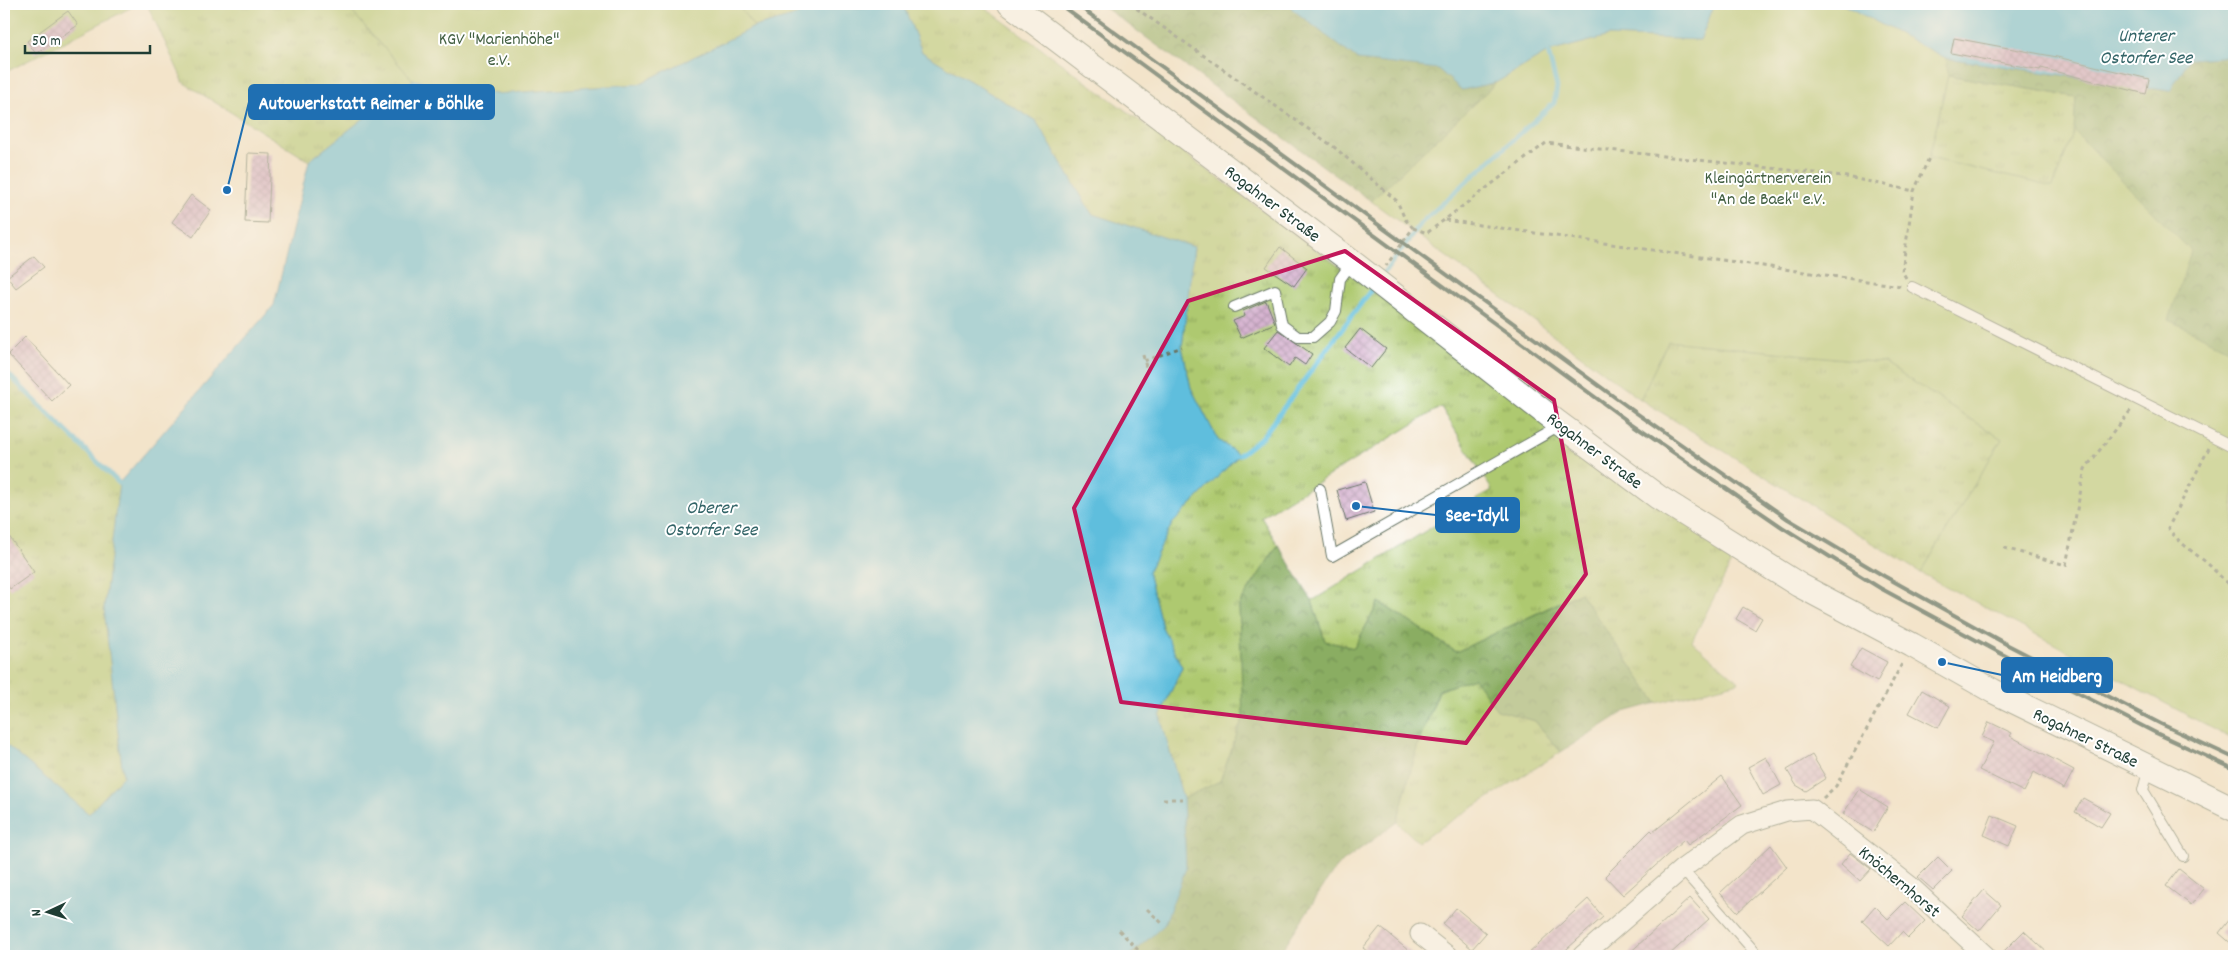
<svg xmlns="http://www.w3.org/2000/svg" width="2238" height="960" font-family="Dekko,sans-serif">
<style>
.grass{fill:url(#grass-tufts);stroke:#668352}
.forest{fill:url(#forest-crowns);stroke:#54754b}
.garden{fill:#aec96f;stroke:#668352}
.water{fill:#5ebedd;stroke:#3e7e88}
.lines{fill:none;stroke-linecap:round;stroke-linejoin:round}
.stream{stroke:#5ebedd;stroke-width:5}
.building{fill:url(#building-cross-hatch)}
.service-casing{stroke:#697768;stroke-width:12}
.minor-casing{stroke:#697768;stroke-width:21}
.tertiary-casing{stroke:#697768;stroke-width:26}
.path{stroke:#697768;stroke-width:3;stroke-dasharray:4 4;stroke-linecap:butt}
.service{stroke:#fff;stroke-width:10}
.minor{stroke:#fff;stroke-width:19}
.tertiary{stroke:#fff;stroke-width:24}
.rail{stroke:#1f3d34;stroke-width:4}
.marked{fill:none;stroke:#c2185b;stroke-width:4;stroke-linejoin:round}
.labels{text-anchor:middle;stroke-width:4;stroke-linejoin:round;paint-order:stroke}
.park-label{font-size:18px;fill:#436043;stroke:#fff}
.street-label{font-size:18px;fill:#1f3d34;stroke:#fff}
.water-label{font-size:19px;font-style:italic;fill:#326467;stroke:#fff}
.leader{fill:none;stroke:#1f6fb2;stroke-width:2}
.callout-dot{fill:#1f6fb2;stroke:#fff;stroke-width:2}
.callout{fill:#1f6fb2;stroke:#1f6fb2;stroke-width:2}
.callout-label{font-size:19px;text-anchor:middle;font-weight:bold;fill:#fff}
</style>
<defs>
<pattern id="grass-tufts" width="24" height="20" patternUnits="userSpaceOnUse" patternTransform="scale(1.25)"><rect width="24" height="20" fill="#aec96f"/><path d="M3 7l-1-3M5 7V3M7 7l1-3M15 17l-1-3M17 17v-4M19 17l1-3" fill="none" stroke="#8da45c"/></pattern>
<pattern id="forest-crowns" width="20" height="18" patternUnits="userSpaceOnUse" patternTransform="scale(1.25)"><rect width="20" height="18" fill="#8aad62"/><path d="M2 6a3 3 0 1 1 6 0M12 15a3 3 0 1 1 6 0" fill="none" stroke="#708e52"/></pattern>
<pattern id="building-cross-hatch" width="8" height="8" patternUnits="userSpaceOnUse" patternTransform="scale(1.25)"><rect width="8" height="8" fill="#cfa6c8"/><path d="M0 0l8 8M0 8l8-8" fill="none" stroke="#a788a3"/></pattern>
</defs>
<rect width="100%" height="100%" fill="#fff"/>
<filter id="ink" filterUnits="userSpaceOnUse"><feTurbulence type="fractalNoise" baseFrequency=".02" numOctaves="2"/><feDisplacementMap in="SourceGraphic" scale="10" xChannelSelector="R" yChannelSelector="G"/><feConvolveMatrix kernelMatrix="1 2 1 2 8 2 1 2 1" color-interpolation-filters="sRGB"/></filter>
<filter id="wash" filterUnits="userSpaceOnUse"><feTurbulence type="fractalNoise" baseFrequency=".0096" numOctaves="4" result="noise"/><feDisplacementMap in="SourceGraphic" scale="20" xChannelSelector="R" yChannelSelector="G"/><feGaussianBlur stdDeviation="1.12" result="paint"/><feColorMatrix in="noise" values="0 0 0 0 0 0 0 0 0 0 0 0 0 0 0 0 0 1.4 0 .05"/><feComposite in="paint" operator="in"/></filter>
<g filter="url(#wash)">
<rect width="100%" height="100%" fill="#f3e4ca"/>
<!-- grass -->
<g class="grass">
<path d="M147 4H345L413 80 309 161 184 83Z"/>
<path d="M737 4H980L1735 556 1692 641 1739 682 1657 703 1579 593 1456 652 1379 602 1354 648 1325 642 1312 601 1492 490 1441 407 1261 517 1278 545 1239 605 1244 717 1220 781 1183 799 1160 716 1182 667 1162 627 1148 572 1172 524 1239 455 1218 440 1191 388 1182 347 1194 247 1092 214 1036 121 922 52 903 5 815 10 754 27Z"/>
<path d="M1948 75 2076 97 2074 131 2053 187 1929 158Z"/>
<path d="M1668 341 1884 363 2002 439 1921 573 1640 399Z"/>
<path d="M4 370 119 483 104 608 123 776 89 814 4 743Z"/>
<path d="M1474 677 1497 709 1535 721 1561 752 1418 842 1397 822 1418 744 1439 691Z"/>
</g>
<!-- forest -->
<g class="forest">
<path d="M1100 4H1291L1292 9 1358 60 1438 69 1462 90 1497 82 1371 201Z"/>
<path d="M2234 56V352L2169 320 2190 251 2074 131 2076 97 1948 75 1946 58 2169 91 2189 59Z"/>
<path d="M1278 545 1312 601 1325 641 1354 648 1379 602 1456 652 1580 593 1657 703 1624 712 1561 752 1535 721 1497 710 1474 678 1439 690 1418 744 1397 822 1337 866 1278 956H1129L1138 949 1186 868 1183 799 1220 781 1243 717 1239 605Z"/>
</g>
<!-- garden -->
<g class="garden">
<path d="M4 4H138L4 73Z"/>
<path d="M345 4H737L754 27 639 84 496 94 413 80Z"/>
<path d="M1757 4H1842L1946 58 1948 75 1929 158 2053 187 2074 131 2191 251 2169 320 2234 352V740L1921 573 2002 439 1884 363 1668 341 1640 399 1371 201 1497 82 1548 52 1609 36 1700 40 1714 6Z"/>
</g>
<!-- water -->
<g class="water">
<path d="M1291 4H1757L1714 6 1700 40 1609 36 1548 52 1497 82 1462 90 1438 69 1358 60 1292 9Z"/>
<path d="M1842 4H2234V56L2189 59 2170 91 1946 58Z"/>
<path d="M903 5 922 52 1036 121 1092 214 1194 247 1182 347 1191 388 1218 440 1239 455 1172 524 1148 572 1162 627 1182 667 1160 716 1183 799 1186 868 1164 925 1129 956H4V743L89 814 123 776 104 608 119 483 274 305 309 161 413 80 496 94 639 84 754 27 815 10Z"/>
</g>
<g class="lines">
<!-- stream -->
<g class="stream">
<path d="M1381 277 1422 222 1554 103 1557 87 1548 52"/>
<path d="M4 370 119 483"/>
<path d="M1239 455 1262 437 1374 286"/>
</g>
</g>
<g id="blocks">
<!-- building -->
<g class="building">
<path d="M68 11 78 25 36 54 27 41Z"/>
<path d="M1954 38 2057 57 2149 79 2146 94 2041 68 2040 70 1951 53Z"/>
<path d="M248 153 271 154 268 223 245 222Z"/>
<path d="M191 195 211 210 193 237 172 222Z"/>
<path d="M1280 247 1307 268 1294 286 1266 267Z"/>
<path d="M34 256 44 267 16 288 7 277Z"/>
<path d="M1266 301 1275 323 1241 338 1233 321 1245 316 1243 311Z"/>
<path d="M1360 329 1386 349 1371 368 1345 348Z"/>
<path d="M1278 330 1312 354 1305 365 1295 358 1289 367 1264 348Z"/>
<path d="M25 337 69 385 52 401 8 354Z"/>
<path d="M1365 482 1374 512 1346 521 1337 490Z"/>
<path d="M4 529 34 572 10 589 4 580Z"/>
<path d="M1743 607 1762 618 1755 630 1736 619Z"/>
<path d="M1861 648 1887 662 1877 682 1850 667Z"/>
<path d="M1922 690 1950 706 1938 728 1909 713Z"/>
<path d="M1989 722 2012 733 2010 736 2074 770 2064 789 2034 772 2024 792 1979 770 1994 742 1982 737Z"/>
<path d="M1812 755 1826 778 1806 791 1796 785 1787 770Z"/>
<path d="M1766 757 1781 785 1763 795 1748 767Z"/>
<path d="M1722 776 1742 805 1688 845 1684 840 1623 895 1605 876 1651 830 1653 832Z"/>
<path d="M1859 789 1888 807 1873 832 1843 814Z"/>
<path d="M2083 798 2110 813 2101 827 2075 812Z"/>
<path d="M1992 815 2018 826 2009 846 1984 835Z"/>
<path d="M1771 845 1787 867 1738 912 1720 893Z"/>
<path d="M1850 853 1871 869 1860 881 1841 864Z"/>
<path d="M1938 857 1952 871 1933 890 1918 877Z"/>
<path d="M2179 869 2204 889 2191 905 2166 886Z"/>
<path d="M1984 890 2001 905 1979 931 1962 916Z"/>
<path d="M1690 898 1709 919 1668 956H1626Z"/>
<path d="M1588 899 1603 917 1559 956H1526Z"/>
<path d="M1905 902 1925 921 1908 938 1902 932 1889 946 1862 921 1875 906 1888 919Z"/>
<path d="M1456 908 1486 933 1472 949 1443 924Z"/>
<path d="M2234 914V946L2219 933Z"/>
<path d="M1380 927 1415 956H1373L1363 948Z"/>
<path d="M2024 931 2051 956H1999Z"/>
</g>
</g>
</g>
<g filter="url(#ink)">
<use href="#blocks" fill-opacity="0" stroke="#697768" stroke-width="1"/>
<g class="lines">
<defs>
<g id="service">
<path d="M1912 287 2234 448"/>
<path d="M1234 307 1275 290 1282 325 1298 337H1313L1330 322 1336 311 1340 279 1352 262"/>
<path d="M1320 489 1332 556 1551 431 1558 423"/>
<path d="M2149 768 2143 790 2183 856"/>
<path d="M1682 869 1754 951 1749 956"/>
</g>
<g id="minor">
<path d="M1420 934 1448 956"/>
<path d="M1582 956 1682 869 1742 825 1787 811 1812 809 1909 885 1986 956"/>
</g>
<path id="tertiary" d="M1010 4 1357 266 1558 423 1658 497 1799 585 1912 645 1993 691 2234 809"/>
</defs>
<!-- service casing -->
<use href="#service" class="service-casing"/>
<!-- minor casing -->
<use href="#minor" class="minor-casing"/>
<!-- tertiary casing -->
<use href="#tertiary" class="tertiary-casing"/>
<!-- path -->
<g class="path">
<path d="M1130 4 1334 147 1397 201 1405 219 1413 228 1386 266"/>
<path d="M1445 220 1901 286"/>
<path d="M1413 228 1427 233 1546 143 1842 176 1914 191"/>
<path d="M1906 278 1902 271 1914 191 1929 158"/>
<path d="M1143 355 1146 367"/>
<path d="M1144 361 1182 347"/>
<path d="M2209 448 2168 528C2179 543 2192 551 2207 563 2216 571 2223 581 2234 587"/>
<path d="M2004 548 2066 565 2085 469 2131 410"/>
<path d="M1823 798 1836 786 1903 662"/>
<path d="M1163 799H1183"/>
<path d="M1147 909 1164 925"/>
<path d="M1119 930 1138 950"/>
</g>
<!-- service -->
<use href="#service" class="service"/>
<!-- minor -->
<use href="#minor" class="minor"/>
<!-- tertiary -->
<use href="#tertiary" class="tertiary"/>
<!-- rail -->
<g class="rail">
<path d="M1059 4 1629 422 1782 527 1880 588 2000 653 2156 733 2234 769"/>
<path d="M1076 4 1635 412 1788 519 1884 576 2006 644 2161 724 2234 758"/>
</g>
</g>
</g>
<!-- marked area -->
<path d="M0 0H2238V960H0ZM1345 251 1554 400 1586 574 1466 743 1121 702 1074 508 1188 301Z" fill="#f3e4ca" fill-opacity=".55" fill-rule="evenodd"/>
<path class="marked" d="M1345 251 1554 400 1586 574 1466 743 1121 702 1074 508 1188 301Z"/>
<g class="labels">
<!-- park labels -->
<g class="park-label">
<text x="499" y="44">KGV "Marienhöhe"<tspan x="499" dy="21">e.V.</tspan></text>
<text x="1768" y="183">Kleingärtnerverein<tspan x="1768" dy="21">"An de Baek" e.V.</tspan></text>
</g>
<!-- street labels -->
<g class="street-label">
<text transform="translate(1273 203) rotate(37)" y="6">Rogahner Straße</text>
<text transform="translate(1595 450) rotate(37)" y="6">Rogahner Straße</text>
<text transform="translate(2086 737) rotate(26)" y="6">Rogahner Straße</text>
<text transform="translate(1900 881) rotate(40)" y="6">Knöchernhorst</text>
</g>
<!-- water labels -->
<g class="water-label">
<text x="2146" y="41">Unterer<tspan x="2146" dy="22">Ostorfer See</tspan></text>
<text x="711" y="513">Oberer<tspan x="711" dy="22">Ostorfer See</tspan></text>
</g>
</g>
<!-- callouts -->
<path class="leader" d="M227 190L249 102M1356 506L1436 515M1942 662L2002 675"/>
<g class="callout-dot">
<circle cx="227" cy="190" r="5"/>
<circle cx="1356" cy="506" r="5"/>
<circle cx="1942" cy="662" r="5"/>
</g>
<g class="callout">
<rect x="249" y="85" width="245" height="34" rx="5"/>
<rect x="1436" y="498" width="83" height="34" rx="5"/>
<rect x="2002" y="658" width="110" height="34" rx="5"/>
</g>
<g class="callout-label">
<text x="371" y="109">Autowerkstatt Reimer &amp; Böhlke</text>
<text x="1477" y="521">See-Idyll</text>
<text x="2057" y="682">Am Heidberg</text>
</g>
<!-- margin -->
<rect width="2238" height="960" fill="none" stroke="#fff" stroke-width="20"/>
<!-- north arrow -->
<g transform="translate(48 912) rotate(266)" stroke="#ffffff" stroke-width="4" paint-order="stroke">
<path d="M0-4L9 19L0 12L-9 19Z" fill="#1f3d34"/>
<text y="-8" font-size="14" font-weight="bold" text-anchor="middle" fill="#1f3d34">N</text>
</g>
<!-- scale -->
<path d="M25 45v8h125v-8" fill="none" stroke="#1f3d34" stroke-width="2.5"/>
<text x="32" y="45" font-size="15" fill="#1f3d34" stroke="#ffffff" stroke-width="4" paint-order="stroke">50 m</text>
</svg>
